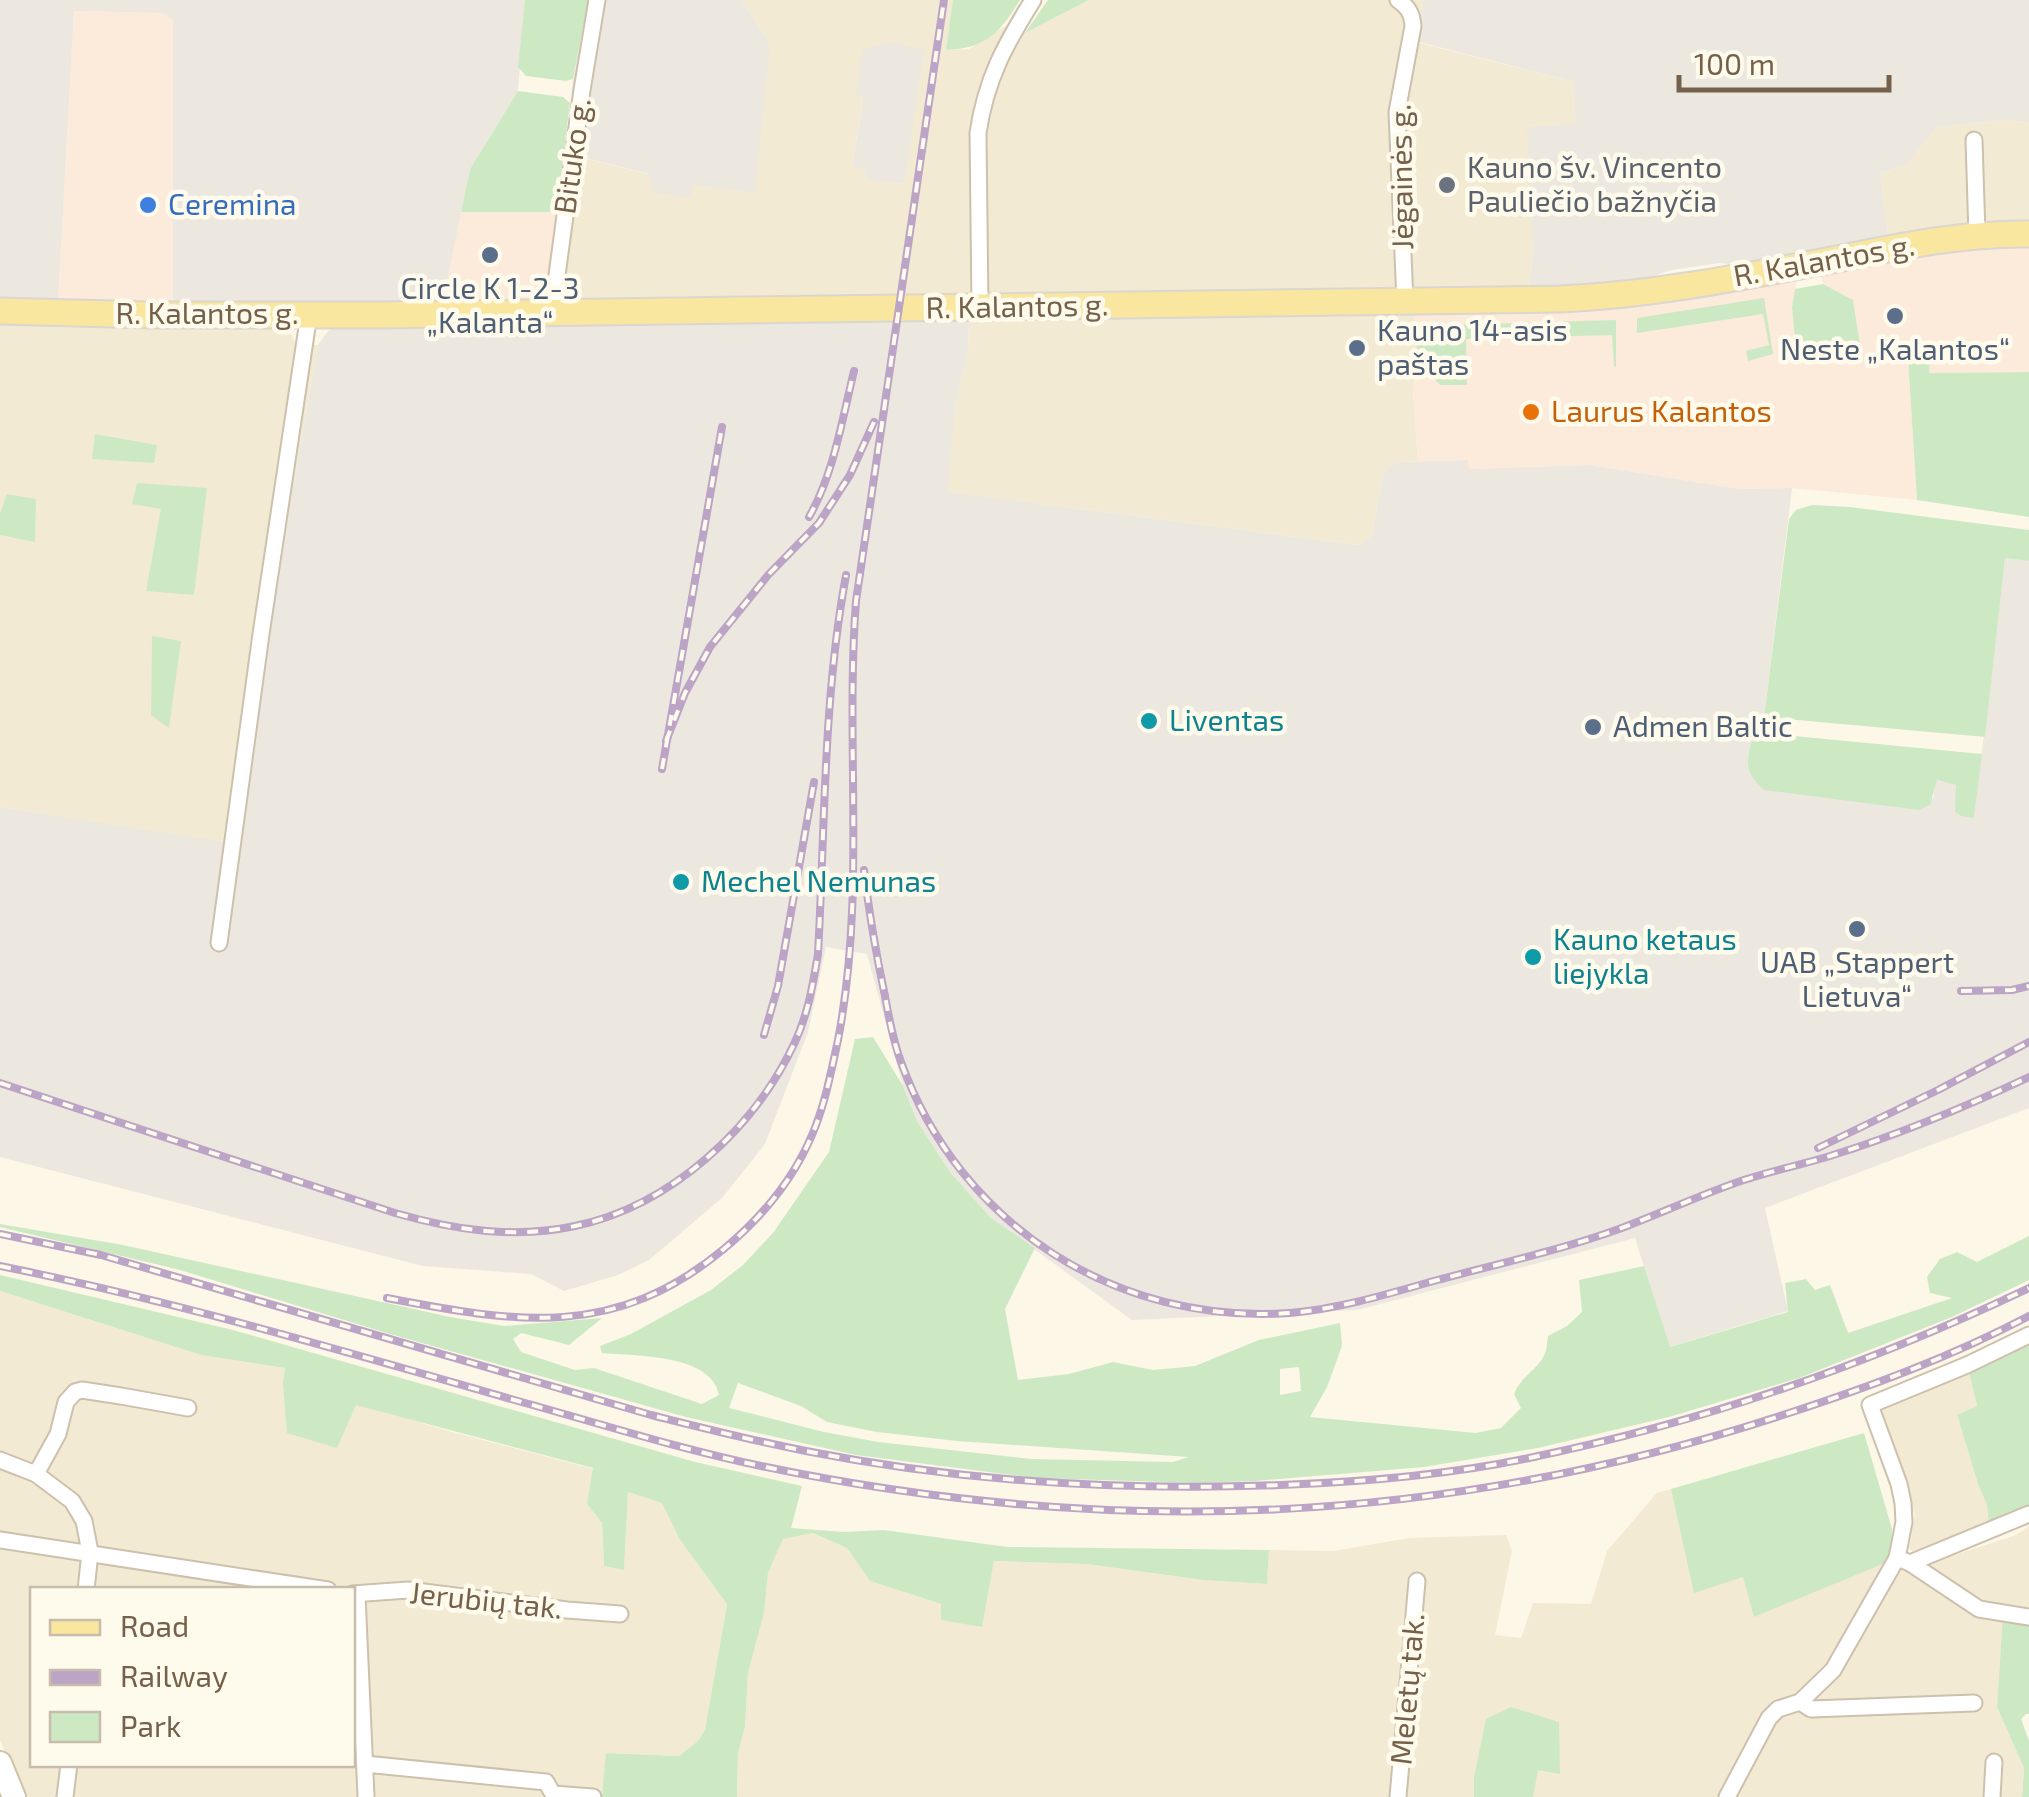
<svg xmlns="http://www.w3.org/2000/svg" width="2029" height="1797" font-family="'Exo 2',sans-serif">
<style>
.residential{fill:#f3ead4;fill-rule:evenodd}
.commercial{fill:#fceada}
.industrial{fill:#ece8e0}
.green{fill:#cde9c4;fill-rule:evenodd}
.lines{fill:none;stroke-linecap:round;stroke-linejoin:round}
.minor-casing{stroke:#cdc0ac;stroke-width:19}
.secondary-casing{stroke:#d0c2a9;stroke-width:26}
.primary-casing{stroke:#dbd6d0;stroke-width:29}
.minor{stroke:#fff;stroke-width:15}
.secondary{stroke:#fff;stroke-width:22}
.primary{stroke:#f9e79f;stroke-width:25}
.rail-casing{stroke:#bca4c6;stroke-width:8}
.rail{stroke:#fffbec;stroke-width:4;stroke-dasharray:11;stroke-linecap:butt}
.worship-dot{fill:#6b7280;stroke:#fffbec;stroke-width:4}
.shop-dot{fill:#3f7fe0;stroke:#fffbec;stroke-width:4}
.service-dot{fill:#5c6f8a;stroke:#fffbec;stroke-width:4}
.food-dot{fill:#e8710a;stroke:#fffbec;stroke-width:4}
.culture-dot{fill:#0f9aa8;stroke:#fffbec;stroke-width:4}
.labels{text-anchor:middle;stroke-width:9;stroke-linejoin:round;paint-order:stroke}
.street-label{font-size:30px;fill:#75614b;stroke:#fffbec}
.worship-label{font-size:30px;fill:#5b616d;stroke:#fffbec;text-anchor:start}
.shop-label{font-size:30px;fill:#366cbe;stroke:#fffbec;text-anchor:start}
.service-label{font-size:30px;fill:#4e5e75;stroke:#fffbec}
.food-label{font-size:30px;fill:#c56008;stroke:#fffbec;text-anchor:start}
.culture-label{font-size:30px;fill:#0d838f;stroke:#fffbec;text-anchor:start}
</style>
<rect width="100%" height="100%" fill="#fcf7e6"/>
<!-- residential -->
<g class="residential">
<path d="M742 0H953L947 50 969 49 1005 26 1025 33 1089 0H1420L1423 1 1420 43 1574 82 1575 125 1528 127 1533 255 1528 288 569 298 563 289 580 157 692 185 770 45ZM863 95 903 184 865 178 866 169 852 166Z"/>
<path d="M2002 120 2029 122V222L1950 226 1888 235 1880 173 1906 165 1937 127Z"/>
<path d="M1415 315 1417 360 1413 391 1418 461 1396 462 1387 468 1383 475 1372 535 1359 545 947 492 955 407 968 353 969 319Z"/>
<path d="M0 321 120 326 281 328 292 335 296 345H318L230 844 0 807Z"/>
<path d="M0 1291 201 1355 285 1368 283 1381 452 1432 594 1469 587 1504 602 1523 604 1566 624 1569 628 1492 662 1502 680 1540 727 1604 705 1730 698 1741 679 1756 607 1753 602 1797H23L0 1740ZM32 1590H352V1764H32Z"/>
<path d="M1969 1372 1977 1406 1957 1416 1978 1484 1987 1505 1989 1527 1914 1553 1909 1548 1915 1515 1882 1414 1883 1408Z"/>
<path d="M1671 1489 1695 1592 1743 1577 1890 1561 1909 1570 2016 1535 2029 1526V1617L2003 1613 1997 1707 2024 1768 2022 1797H737L738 1753 745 1727 748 1673 764 1613 768 1573 783 1539 813 1533 847 1548 870 1581 941 1604 981 1627 994 1561 1087 1564 1203 1580 1266 1584 1269 1550 1333 1551 1409 1538 1506 1535 1512 1551 1495 1635 1521 1638 1533 1603 1591 1604 1607 1551 1657 1493Z"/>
</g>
<!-- commercial -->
<g class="commercial">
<path d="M74 11 162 13 173 20V304L58 302Z"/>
<path d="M461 212H556L547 290 543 297 536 301H443Z"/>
<path d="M2029 247V372L1928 373 1907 344 1917 500 1792 488 1739 489 1589 465 1468 469V460L1418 461 1413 391 1417 360 1415 315 1551 313 1612 309 1797 279 1792 307 1798 360 1861 350 1853 300 1823 284 1820 274 1950 252Z"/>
</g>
<!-- industrial -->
<g class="industrial">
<path d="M0 0H525L518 91 470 169 443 301 173 304V20L162 13 74 11 58 302 0 300Z"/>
<path d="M588 0H742L770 45 755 192 693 185 690 198 654 193 649 174 565 153 573 79Z"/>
<path d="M1420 0H2029V122L2002 120 1937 127 1906 165 1880 173 1888 235 1740 265 1719 263 1672 270 1643 279 1608 285 1528 288 1533 255 1527 127 1575 124 1574 82 1419 42 1423 1Z"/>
<path d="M889 42 924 49 904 184 865 179 866 169 852 167 863 96 856 95 862 50Z"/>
<path d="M969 319 968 353 955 407 948 492 1359 545 1372 535 1383 475 1387 468 1396 462 1468 460 1469 469 1589 465 1739 489 1792 488 1762 733 1753 738 1933 799 1936 780 1957 785 1974 817 2005 558 2029 561V1108L1765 1208 1788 1311 1669 1347 1635 1238 1357 1310 1132 1320 991 1218 950 1172 917 1121 903 1086 867 954 826 947 808 1032 765 1144 722 1198 649 1260 618 1275 564 1291 531 1274 423 1266 0 1157V807L230 843 318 345 328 331 336 327Z"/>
</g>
<!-- green -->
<g class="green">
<path d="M525 0H588L573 79 566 81 526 76 518 67Z"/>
<path d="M953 0H1020C1001 32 985 49 946 50Z"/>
<path d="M1048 0H1089L1025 33Z"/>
<path d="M518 91 563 97 570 103 556 212H461L470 169Z"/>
<path d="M1823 284 1853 300 1861 351 1797 360 1792 307 1795 289Z"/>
<path d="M1764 298 1773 354 1748 361 1746 351 1769 345 1763 314 1637 333V318Z"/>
<path d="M1616 320V367L1614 366 1612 335 1466 339 1467 385H1440L1417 360 1416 328 1418 326Z"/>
<path d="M1932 341 1929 373 2029 372V517L1917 500 1907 343Z"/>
<path d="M95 434 157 445 154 463 92 459Z"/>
<path d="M137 483 207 488 194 595 146 591 161 509 132 504Z"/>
<path d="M7 494 36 499 35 542 0 535V514Z"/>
<path d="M1812 505 1850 507 2029 530V561L2005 558 1985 737 1764 717 1789 519 1796 510Z"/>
<path d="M152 636 181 641 169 728 151 715Z"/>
<path d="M1762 733 1982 754 1974 818 1961 816 1955 812 1956 785 1937 780 1930 805 1919 810 1764 790C1745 772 1745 763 1753 738Z"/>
<path d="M873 1037 903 1086 917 1121 950 1172 991 1218 1035 1248 1005 1309 1018 1380 1069 1374 1113 1362 1153 1370 1195 1366 1259 1340 1340 1323 1342 1346 1327 1387 1310 1417 1476 1433 1501 1428 1521 1408 1514 1394C1522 1374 1539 1370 1545 1353 1547 1348 1547 1342 1548 1336L1567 1326 1582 1312 1579 1280 1644 1266 1670 1347 1788 1312 1785 1283 1806 1279 1815 1290 1830 1285 1848 1333 1952 1298 1930 1293 1927 1277 1940 1259 1957 1252 1977 1262 2029 1236V1280L1952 1317 1799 1378 1669 1417 1538 1448 1424 1467 1255 1481 1195 1483 1035 1478 856 1455 686 1417 390 1334 180 1270 0 1227V1224L123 1245 450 1317 504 1326 602 1318 569 1345 521 1333 513 1339 521 1352 575 1370 594 1368 702 1404 719 1395C712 1354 635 1356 602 1353L600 1346 631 1334 711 1290 743 1265 773 1233 829 1152 855 1039ZM1299 1367 1301 1391 1280 1395V1369ZM738 1383 801 1406 827 1422 877 1432 957 1441 1189 1457 1173 1462 1031 1459 878 1442 824 1432 729 1408Z"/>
<path d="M0 1275 233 1330 695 1462 802 1486 791 1528 844 1532 884 1530 1007 1547 1269 1550 1267 1584 1203 1580 1087 1564 994 1561 982 1627 941 1620V1604L870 1581 847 1548 813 1533 783 1539 768 1573 764 1613 748 1673 745 1727 738 1753 737 1797H602L606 1753 679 1756 698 1741 705 1730 727 1604 680 1540 662 1503 628 1492 624 1570 604 1566 602 1523 587 1504 593 1468 356 1405 337 1448 287 1433 283 1382 285 1368 201 1355 0 1291Z"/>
<path d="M2029 1342V1514L1989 1527 1987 1505 1978 1484 1957 1415 1977 1406 1969 1372Z"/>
<path d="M1864 1433 1892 1529 1890 1561 1754 1617 1743 1577 1694 1593 1671 1489Z"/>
<path d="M2003 1613 2029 1617V1714H2026L2021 1719 2029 1741V1797H2022L2024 1768 1997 1707Z"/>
<path d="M1511 1707 1559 1722 1560 1774 1538 1770 1533 1797H1474V1777L1486 1719Z"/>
</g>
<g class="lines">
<defs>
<g id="minor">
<path d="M1398 0C1408 7 1412 13 1413 26L1397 112 1405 302"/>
<path d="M1974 140 1977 235"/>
<path d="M980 307 978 133C986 79 1005 45 1033 0"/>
<path d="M552 312 582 90 597 0"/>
<path d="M219 943 261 634 309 314"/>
<path d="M0 1460 36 1474 72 1501 84 1521 90 1552 86 1590"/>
<path d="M36 1474 58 1434 66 1402 75 1392 82 1390 121 1396 188 1408"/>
<path d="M0 1540 328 1590"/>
<path d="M1897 1558 1910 1563 2029 1514"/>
<path d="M1910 1563 1979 1609 2029 1617"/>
<path d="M352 1594 408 1590 567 1610 620 1614"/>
<path d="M357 1595 366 1796"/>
<path d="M1800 1702 1811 1709 1974 1703"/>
<path d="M365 1764 546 1782 553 1794 593 1797"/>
<path d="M65 1797 69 1764"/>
<path d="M1398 1797 1417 1581"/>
<path d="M1727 1797 1769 1718 1778 1709 1800 1702 1833 1670 1897 1558 1904 1522 1903 1503 1899 1484 1870 1405 1967 1365 2029 1335"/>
<path d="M1992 1797 1994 1762"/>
</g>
<path id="secondary" d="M0 1763 14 1797"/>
<path id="primary" d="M0 311 151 315H386L1559 299C1656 295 1751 275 1847 257 1907 245 1967 233 2029 234"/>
</defs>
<!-- minor casing -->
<use href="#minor" class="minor-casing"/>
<!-- secondary casing -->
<use href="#secondary" class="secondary-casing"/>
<!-- primary casing -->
<use href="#primary" class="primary-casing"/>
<!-- minor -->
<use href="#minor" class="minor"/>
<!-- secondary -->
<use href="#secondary" class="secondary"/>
<!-- primary -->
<use href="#primary" class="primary"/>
<defs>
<g id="rail">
<path d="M809 517C834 473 842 420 854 371"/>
<path d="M666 741 685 693 710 647 769 574 819 523 850 475 874 422"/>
<path d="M662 769 722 427"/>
<path d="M864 870C869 912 876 954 885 996 889 1018 893 1041 901 1062 960 1226 1117 1325 1290 1313 1337 1309 1385 1295 1430 1282 1493 1265 1558 1251 1619 1229 1659 1214 1698 1196 1738 1182 1769 1171 1802 1165 1833 1155 1900 1134 1965 1107 2029 1077"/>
<path d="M1961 991 2012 990 2029 986"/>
<path d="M764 1035 778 986 814 782"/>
<path d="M0 1083 395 1213C454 1230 514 1239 575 1226 671 1206 755 1128 795 1042 808 1014 813 984 818 954 825 828 823 700 846 575"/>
<path d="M1818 1148 1938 1090 2029 1042"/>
<path d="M0 1234 101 1255 651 1415C703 1428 754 1441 806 1451 963 1482 1122 1491 1281 1485 1363 1482 1448 1475 1529 1458 1705 1422 1867 1365 2029 1288"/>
<path d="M0 1266C175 1301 346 1352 518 1401 598 1423 679 1449 761 1466 1111 1539 1445 1526 1786 1414 1869 1387 1951 1357 2029 1316"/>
<path d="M387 1298C517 1323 615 1340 725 1248 762 1217 793 1180 812 1135 825 1105 831 1072 838 1040 866 895 845 747 856 601L944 0"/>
</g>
</defs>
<!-- rail casing -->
<use href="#rail" class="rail-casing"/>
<!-- rail -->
<use href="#rail" class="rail"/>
</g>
<!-- markers -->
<circle class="worship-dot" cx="1447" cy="185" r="10"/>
<circle class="shop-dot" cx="148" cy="205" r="10"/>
<g class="service-dot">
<circle cx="490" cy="255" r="10"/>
<circle cx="1895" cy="316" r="10"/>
<circle cx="1357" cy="348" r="10"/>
<circle cx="1593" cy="727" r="10"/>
<circle cx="1857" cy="929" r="10"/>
</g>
<circle class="food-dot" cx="1531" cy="412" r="10"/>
<g class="culture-dot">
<circle cx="1149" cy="721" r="10"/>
<circle cx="681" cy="882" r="10"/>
<circle cx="1533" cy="957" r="10"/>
</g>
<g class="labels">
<!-- street labels -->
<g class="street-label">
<text transform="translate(573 156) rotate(-82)" y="10">Bituko g.</text>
<text transform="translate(1402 177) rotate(-91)" y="10">Jėgainės g.</text>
<text transform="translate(1824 261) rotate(-10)" y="10">R. Kalantos g.</text>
<text transform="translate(1017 307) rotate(-1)" y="10">R. Kalantos g.</text>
<text x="207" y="324">R. Kalantos g.</text>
<text transform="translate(486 1601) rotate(6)" y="10">Jerubių tak.</text>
<text transform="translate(1408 1689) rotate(-85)" y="10">Meletų tak.</text>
</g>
<!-- worship labels -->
<g class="worship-label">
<text x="1467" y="178">Kauno šv. Vincento<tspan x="1467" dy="34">Pauliečio bažnyčia</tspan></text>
</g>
<!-- shop labels -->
<g class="shop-label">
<text x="168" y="215">Ceremina</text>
</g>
<!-- service labels -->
<g class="service-label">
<text x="490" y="299">Circle K 1-2-3<tspan x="490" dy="34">„Kalanta“</tspan></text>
<text x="1377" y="341" text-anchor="start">Kauno 14-asis<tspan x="1377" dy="34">paštas</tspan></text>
<text x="1895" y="360">Neste „Kalantos“</text>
<text x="1613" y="737" text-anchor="start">Admen Baltic</text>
<text x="1857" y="973">UAB „Stappert<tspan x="1857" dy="34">Lietuva“</tspan></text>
</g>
<!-- food labels -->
<g class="food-label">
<text x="1551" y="422">Laurus Kalantos</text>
</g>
<!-- culture labels -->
<g class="culture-label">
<text x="1169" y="731">Liventas</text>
<text x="701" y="892">Mechel Nemunas</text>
<text x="1553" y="950">Kauno ketaus<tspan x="1553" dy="34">liejykla</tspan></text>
</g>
</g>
<!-- legend -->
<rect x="30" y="1587" width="325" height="180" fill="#fffbec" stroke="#c8bdac" stroke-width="2.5"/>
<rect x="50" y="1620" width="50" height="15" fill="#f9e79f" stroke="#c8bdac" stroke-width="2.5"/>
<text x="120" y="1637" font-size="30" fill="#75614b">Road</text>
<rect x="50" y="1670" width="50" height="15" fill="#bca4c6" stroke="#c8bdac" stroke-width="2.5"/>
<text x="120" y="1687" font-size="30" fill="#75614b">Railway</text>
<rect x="50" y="1712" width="50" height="30" fill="#cde9c4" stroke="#c8bdac" stroke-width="2.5"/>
<text x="120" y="1737" font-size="30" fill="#75614b">Park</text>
<!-- scale -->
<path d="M1679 75v15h210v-15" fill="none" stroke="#75614b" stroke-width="5"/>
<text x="1694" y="75" font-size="30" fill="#75614b" stroke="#fffbec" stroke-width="8" paint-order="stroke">100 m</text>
</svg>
